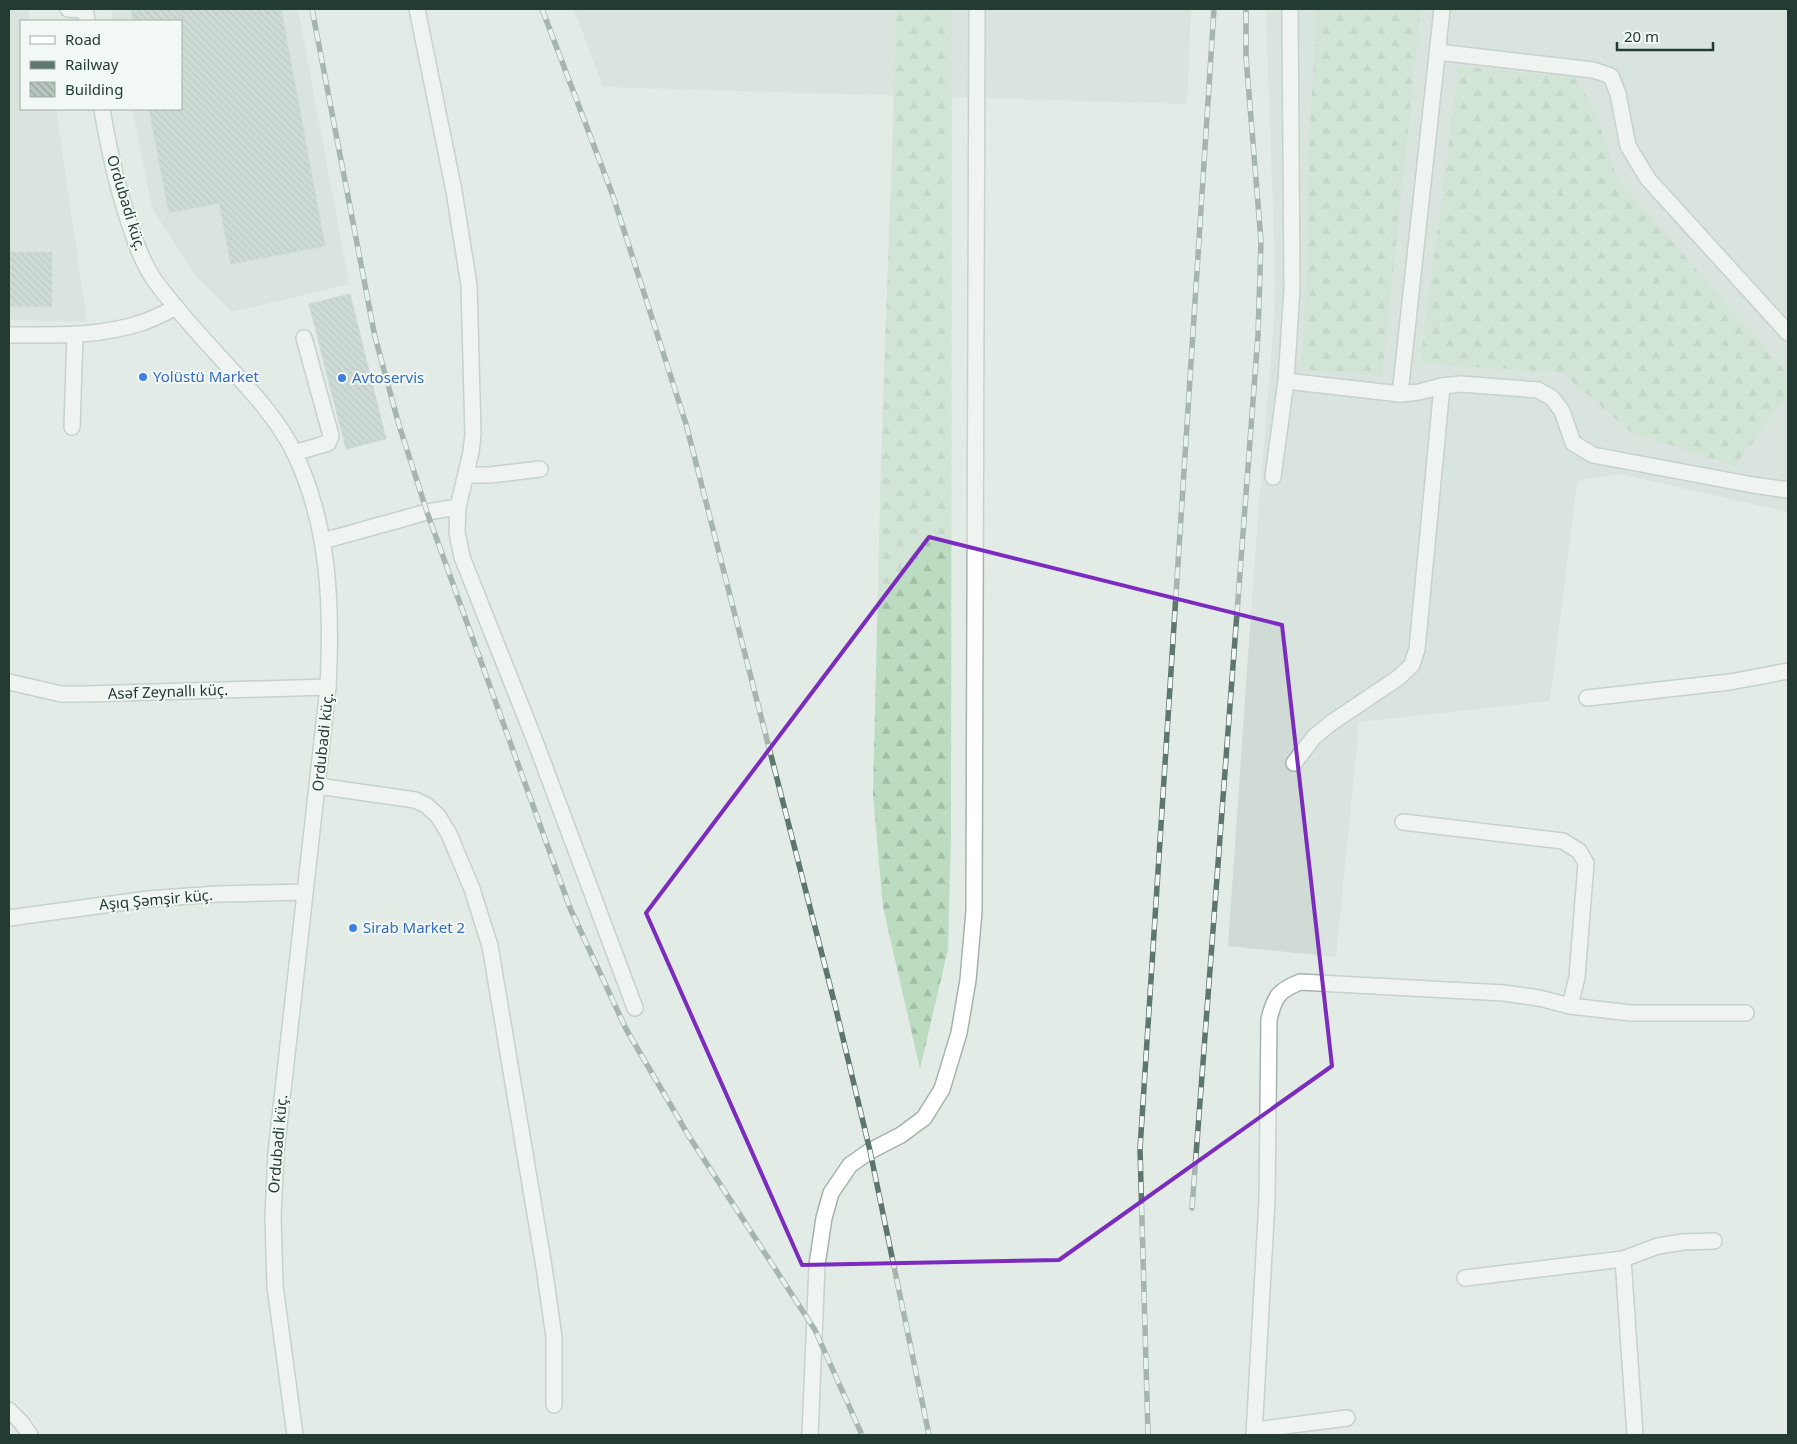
<svg xmlns="http://www.w3.org/2000/svg" width="1797" height="1444" font-family="'Noto Sans',sans-serif">
<style>
.built{fill:#d0dbd5}
.forest{fill:url(#forest-firs)}
.building{fill:url(#building-back-hatch);stroke:#b5c5bd}
.lines{fill:none;stroke-linecap:round;stroke-linejoin:round}
.service-casing{stroke:#a5b3ad;stroke-width:18}
.minor-casing{stroke:#a5b3ad;stroke-width:18}
.secondary-casing{stroke:#a1b7ad;stroke-width:18}
.service{stroke:#fff;stroke-width:15}
.minor{stroke:#fff;stroke-width:15}
.secondary{stroke:#fff;stroke-width:15}
.rail-casing{stroke:#5d776e;stroke-width:5.5}
.rail{stroke:#f2f8f5;stroke-width:4;stroke-dasharray:11;stroke-linecap:butt}
.marked{fill:none;stroke:#7b2cbf;stroke-width:4;stroke-linejoin:round}
.shop-dot{fill:#3f7fe0;stroke:#f2f8f5;stroke-width:2}
.labels{text-anchor:middle;stroke-width:4;stroke-linejoin:round;paint-order:stroke}
.street-label{font-size:15px;fill:#233c33;stroke:#f2f8f5}
.shop-label{font-size:15px;fill:#366cbe;stroke:#f2f8f5;text-anchor:start}
</style>
<defs>
<pattern id="forest-firs" width="22" height="20" patternUnits="userSpaceOnUse" patternTransform="scale(1.25)"><rect width="22" height="20" fill="#bcdcc2"/><path d="M5 1l3.5 6h-7zM16 11l3.5 6h-7z" fill="#a1bea7"/></pattern>
<pattern id="building-back-hatch" width="6" height="6" patternUnits="userSpaceOnUse" patternTransform="scale(1.25)"><rect width="6" height="6" fill="#b7c6bf"/><path d="M-1 5l2 2M0 0l6 6M5-1l2 2" fill="none" stroke="#94a29c"/></pattern>
</defs>
<rect width="100%" height="100%" fill="#e2ebe6"/>
<!-- built -->
<g class="built">
<path d="M9 9H29V21H21V109H56L87 322 9 320Z"/>
<path d="M111 9H298L349 284 232 312 196 276 152 208 132 109H181V21H113Z"/>
<path d="M574 9H1191L1187 104 603 87Z"/>
<path d="M1266 9H1788V512L1621 474 1577 481 1550 701 1359 722 1336 957 1228 946 1254 569 1274 319 1275 267Z"/>
</g>
<!-- forest -->
<g class="forest">
<path d="M897 9H952L951 836 948 949 920 1069 883 907 873 796 881 460Z"/>
<path d="M1317 9H1421L1382 376 1301 369 1307 270 1308 161Z"/>
<path d="M1459 66 1575 78 1594 108 1617 178 1788 375V393L1735 466 1631 432 1561 372 1420 364Z"/>
</g>
<!-- building -->
<g class="building">
<path d="M131 9H281L325 246 231 264 219 203 169 213 149 109H181V21H133Z"/>
<path d="M9 252H52V307L9 306Z"/>
<path d="M350 294 386 439 346 449 309 304Z"/>
</g>
<g class="lines">
<defs>
<g id="service">
<path d="M68 9 85 10"/>
<path d="M1438 52 1593 70 1611 76 1618 94 1628 146 1648 179 1788 333"/>
<path d="M1286 381 1400 394 1419 392 1442 386 1461 384 1538 390 1552 398 1562 411 1573 443 1593 455 1753 485 1788 490"/>
<path d="M1400 394 1442 9"/>
<path d="M72 427 75 335"/>
<path d="M294 453 328 443 331 436 304 338"/>
<path d="M1273 477 1286 381 1292 289 1290 9"/>
<path d="M1294 763 1314 737 1331 723 1398 678 1412 665 1417 649 1442 386"/>
<path d="M810 1435 817 1265 824 1218 831 1193 850 1165 870 1151 901 1135 924 1118 942 1089 959 1033 968 980 974 911 977 9"/>
</g>
<g id="minor">
<path d="M417 9 454 191 469 285 473 434 471 452 458 507 457 532 462 557 535 741 635 1008"/>
<path d="M9 335C53 335 98 337 141 323 153 319 165 313 176 307"/>
<path d="M466 475H490L540 469"/>
<path d="M323 541 427 512 458 507"/>
<path d="M9 682 61 694H85L328 687"/>
<path d="M1587 698 1730 682 1788 671"/>
<path d="M318 786 415 800 426 805 438 816 449 834 472 889 490 946 544 1267 554 1337V1405"/>
<path d="M1403 822 1563 841 1579 851 1586 863 1577 977 1570 1006"/>
<path d="M9 918 148 899 218 894 305 892"/>
<path d="M1623 1259 1635 1435"/>
<path d="M1465 1278 1623 1259 1658 1246 1683 1242 1714 1241"/>
<path d="M9 1410 21 1422 30 1435"/>
<path d="M1255 1430 1347 1418"/>
<path d="M1254 1435 1267 1200 1269 1019C1275 996 1278 991 1300 982L1504 993 1539 998 1570 1006 1631 1013H1746"/>
</g>
<g id="secondary">
<path d="M85 9 87 21"/>
<path d="M102 109C109 152 119 195 134 237 139 252 146 268 155 281 177 311 204 340 229 367 254 394 279 421 295 454 330 528 332 608 328 687L276 1153 273 1216 275 1286 295 1435"/>
</g>
</defs>
<!-- service casing -->
<use href="#service" class="service-casing"/>
<!-- minor casing -->
<use href="#minor" class="minor-casing"/>
<!-- secondary casing -->
<use href="#secondary" class="secondary-casing"/>
<!-- service -->
<use href="#service" class="service"/>
<!-- minor -->
<use href="#minor" class="minor"/>
<!-- secondary -->
<use href="#secondary" class="secondary"/>
<defs>
<g id="rail">
<path d="M312 9 375 337 399 425 427 512 570 908 626 1029 690 1138 815 1330 862 1435"/>
<path d="M542 9 613 196 686 424 835 1005 870 1151 929 1435"/>
<path d="M1192 1208 1258 335 1261 241 1246 57V9"/>
<path d="M1148 1435 1140 1149 1214 9"/>
</g>
</defs>
<!-- rail casing -->
<use href="#rail" class="rail-casing"/>
<!-- rail -->
<use href="#rail" class="rail"/>
</g>
<!-- marked area -->
<path d="M0 0H1797V1444H0ZM929 537 1282 625 1332 1066 1059 1260 802 1265 646 913Z" fill="#e2ebe6" fill-opacity=".55" fill-rule="evenodd"/>
<path class="marked" d="M929 537 1282 625 1332 1066 1059 1260 802 1265 646 913Z"/>
<!-- markers -->
<g class="shop-dot">
<circle cx="143" cy="377" r="5"/>
<circle cx="342" cy="378" r="5"/>
<circle cx="353" cy="928" r="5"/>
</g>
<g class="labels">
<!-- street labels -->
<g class="street-label">
<text transform="translate(126 203) rotate(73)" y="5">Ordubadi küç.</text>
<text transform="translate(168 692) rotate(-2)" y="5">Asəf Zeynallı küç.</text>
<text transform="translate(323 742) rotate(-84)" y="5">Ordubadi küç.</text>
<text transform="translate(156 900) rotate(-5)" y="5">Aşıq Şəmşir küç.</text>
<text transform="translate(278 1144) rotate(-85)" y="5">Ordubadi küç.</text>
</g>
<!-- shop labels -->
<g class="shop-label">
<text x="153" y="382">Yolüstü Market</text>
<text x="352" y="383">Avtoservis</text>
<text x="363" y="933">Sirab Market 2</text>
</g>
</g>
<!-- border -->
<rect width="1797" height="1444" fill="none" stroke="#233c33" stroke-width="20"/>
<!-- legend -->
<rect x="20" y="20" width="162" height="90" fill="#f2f8f5" stroke="#9fada7"/>
<rect x="30" y="36" width="25" height="8" fill="#ffffff" stroke="#9fada7"/>
<text x="65" y="45" font-size="15" fill="#233c33">Road</text>
<rect x="30" y="61" width="25" height="8" fill="#5d776e" stroke="#9fada7"/>
<text x="65" y="70" font-size="15" fill="#233c33">Railway</text>
<rect x="30" y="82" width="25" height="15" fill="url(#building-back-hatch)" stroke="#9fada7"/>
<text x="65" y="95" font-size="15" fill="#233c33">Building</text>
<!-- scale -->
<path d="M1617 42v8h96v-8" fill="none" stroke="#233c33" stroke-width="2.5"/>
<text x="1624" y="42" font-size="15" fill="#233c33" stroke="#f2f8f5" stroke-width="4" paint-order="stroke">20 m</text>
</svg>
